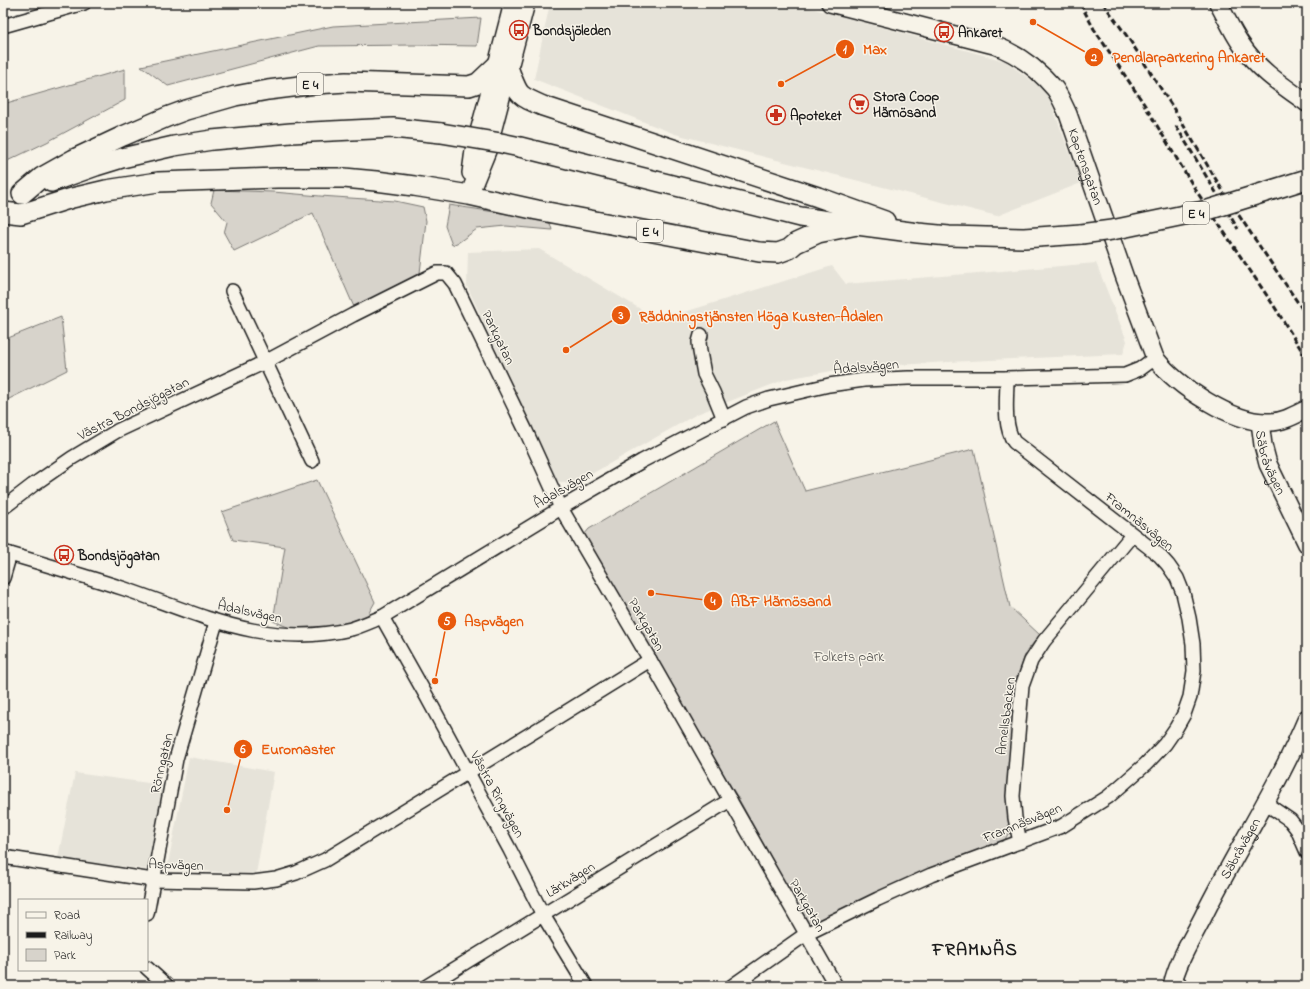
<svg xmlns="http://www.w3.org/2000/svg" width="1310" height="989" font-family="'Indie Flower',sans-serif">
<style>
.built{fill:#e6e3d9}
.green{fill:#d7d3cb;stroke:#7a7874}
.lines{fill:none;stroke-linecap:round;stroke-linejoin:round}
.minor-casing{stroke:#1c1c1c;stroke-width:16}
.major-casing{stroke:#1c1c1c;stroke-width:20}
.highway-casing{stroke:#1c1c1c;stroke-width:22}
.minor{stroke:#f7f3e8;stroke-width:13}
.major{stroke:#f7f3e8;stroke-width:17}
.highway{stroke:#f7f3e8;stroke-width:19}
.rail{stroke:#1c1c1c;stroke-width:3;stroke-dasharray:6 3;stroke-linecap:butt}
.highway-bridge-casing{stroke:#1c1c1c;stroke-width:22;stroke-linecap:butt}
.highway-bridge{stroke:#f7f3e8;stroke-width:19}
.labels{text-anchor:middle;stroke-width:3;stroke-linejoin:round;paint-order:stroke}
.shield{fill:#f7f3e8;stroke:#5e5c59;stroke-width:1}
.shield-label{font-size:13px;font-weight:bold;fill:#1c1c1c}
.poi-label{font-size:14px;font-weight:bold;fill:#1c1c1c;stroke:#f7f3e8;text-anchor:start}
.street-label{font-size:14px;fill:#1c1c1c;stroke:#f7f3e8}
.park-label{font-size:14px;fill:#545351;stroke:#f7f3e8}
.district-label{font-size:18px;font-weight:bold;letter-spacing:1px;fill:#1c1c1c;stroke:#f7f3e8}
.leader{fill:none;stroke:#e8590c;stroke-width:1.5}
.callout-dot{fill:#e8590c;stroke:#f7f3e8;stroke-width:1.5}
.mark-label{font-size:12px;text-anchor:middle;font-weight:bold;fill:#fff}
.callout-label{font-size:15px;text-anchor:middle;font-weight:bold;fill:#e8590c;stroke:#f7f3e8;stroke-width:3;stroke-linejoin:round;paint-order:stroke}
</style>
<rect width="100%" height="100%" fill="#f7f3e8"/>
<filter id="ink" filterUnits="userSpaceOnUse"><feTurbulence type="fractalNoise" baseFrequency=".025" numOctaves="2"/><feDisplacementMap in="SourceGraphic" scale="8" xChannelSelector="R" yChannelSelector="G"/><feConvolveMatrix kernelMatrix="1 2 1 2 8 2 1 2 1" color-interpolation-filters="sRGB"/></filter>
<g filter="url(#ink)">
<!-- built -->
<g class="built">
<path d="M550 3H792L1005 61 1047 92 1081 183 997 216 675 134 534 79Z"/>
<path d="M539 249 659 320 832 266 846 284 1096 263 1127 341 1123 354 948 362 849 368 786 379 697 414 572 485 557 481 467 286 468 252Z"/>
<path d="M189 757 274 772 256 874 167 869Z"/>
<path d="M75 773 163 785 150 870 58 858Z"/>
</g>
<!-- green -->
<g class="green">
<path d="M481 18 477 46 414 45 319 46 168 86 141 66 333 26Z"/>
<path d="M125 69V100L47 142 3 163V104Z"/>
<path d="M214 190 273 192 320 196 395 201 423 207 426 221 420 273 354 307 313 213 234 251 224 233 227 222 211 203Z"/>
<path d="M449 205 521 216 550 223 552 230 506 226 477 229 459 242 452 245 445 226Z"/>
<path d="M61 317 67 370 3 402V340Z"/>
<path d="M774 421 805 491 974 449 1010 607 1040 635 1026 652 1018 677 1007 806 1010 831 1004 841 875 894 809 926 737 796 695 728 584 535 589 529Z"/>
<path d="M317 480 375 602 366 618 346 625 295 630 273 621 285 547 233 540 222 512Z"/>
<path d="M74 983 78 986H35Z"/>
</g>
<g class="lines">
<defs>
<g id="minor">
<path d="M3 26 84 3"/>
<path d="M232 291 312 461"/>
<path d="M701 335 699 342 700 352 704 374 713 392 724 419"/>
<path d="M3 508 33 485 72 458 117 431 265 362 353 315 437 273H446L455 284 526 431 561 508 650 660 836 986"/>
<path d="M3 552C44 564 85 576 125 589 201 615 267 649 351 629 361 626 372 621 382 617L561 508 642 461 746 407 769 399 829 385 864 380 908 378H1007L1125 375 1140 369 1155 358"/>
<path d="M3 578 10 554"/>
<path d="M382 617 427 697 510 850 543 915 586 986"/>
<path d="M1265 803 1290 820 1297 829 1307 852"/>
<path d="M1020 842 1015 818 1013 796 1022 686 1031 661 1044 641 1132 535"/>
<path d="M3 857 153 880 253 882 276 879 296 873 325 860 566 712 650 660"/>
<path d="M147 914 176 759 216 622"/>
<path d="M147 968 167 986"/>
<path d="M1173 979 1183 986"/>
<path d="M427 986 730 800"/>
<path d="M732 986 806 934 878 899 931 875 1062 826 1108 797 1146 764 1165 744 1176 728 1184 714 1190 697 1194 671 1193 644 1189 618 1183 593 1177 578 1168 565 1159 555 1014 442C1003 425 1007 398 1007 378"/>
</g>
<g id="major">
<path id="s1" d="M830 3 994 45C1018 54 1038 69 1055 89 1060 96 1064 106 1068 114L1125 278 1155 358C1177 386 1233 424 1270 422 1283 422 1295 415 1307 409"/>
<path d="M1218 3C1226 17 1232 31 1241 44 1257 69 1283 86 1307 103"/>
<path d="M471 173 474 150 497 65 513 3"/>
<path d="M469 195 487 151 526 3"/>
<path id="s2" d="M1260 422 1263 445 1268 464 1307 544"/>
<path id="s3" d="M1172 986C1177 962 1192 939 1203 917 1236 850 1278 787 1307 718"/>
</g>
<g id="highway">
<path d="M509 70C519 96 517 95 543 106L818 197 885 221"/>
<path d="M520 147 800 217 857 225 918 233 949 236 1024 238 1081 234"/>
<path d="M51 182 96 166 122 158 174 146 212 140 291 133 393 128 441 133"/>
<path d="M22 194 42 177 74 159 123 136 167 117 186 110 235 96 268 90 316 84 346 82 469 86 478 83 497 65"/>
<path d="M3 212 21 214 72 198 106 190 158 182 277 178H344L376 181 414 186 469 195 537 210 759 252 778 253 789 249 796 243 818 233 857 225"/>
</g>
</defs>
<!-- minor casing -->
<use href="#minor" class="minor-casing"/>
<!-- major casing -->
<use href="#major" class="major-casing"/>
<!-- highway casing -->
<use href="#highway" class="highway-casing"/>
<!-- minor -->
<use href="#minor" class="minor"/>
<!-- major -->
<use href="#major" class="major"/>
<!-- highway -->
<use href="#highway" class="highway"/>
<!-- rail -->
<g class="rail">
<path d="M1080 3 1094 29 1144 104 1195 189 1274 306 1307 359"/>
<path d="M1103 3 1129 39 1172 106 1227 198 1307 316"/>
<path d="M1176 126 1238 229"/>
</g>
<defs>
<g id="highway-bridge">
<path d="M441 133 501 143 520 147"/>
<path d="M1081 234 1112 230 1208 210 1307 179"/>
</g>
</defs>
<!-- highway-bridge casing -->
<use href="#highway-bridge" class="highway-bridge-casing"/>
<!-- highway-bridge -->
<use href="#highway-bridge" class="highway-bridge"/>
</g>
</g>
<!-- icons -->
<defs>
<symbol id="bus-ring" viewBox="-11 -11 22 22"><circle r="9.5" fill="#f7f3e8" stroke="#c8321e" stroke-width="1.5"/><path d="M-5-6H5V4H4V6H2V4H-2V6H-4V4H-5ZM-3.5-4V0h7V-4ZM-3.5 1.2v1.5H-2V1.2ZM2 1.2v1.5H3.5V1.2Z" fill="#c8321e"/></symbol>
<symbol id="supermarket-ring" viewBox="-11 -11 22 22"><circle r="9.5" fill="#f7f3e8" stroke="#c8321e" stroke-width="1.5"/><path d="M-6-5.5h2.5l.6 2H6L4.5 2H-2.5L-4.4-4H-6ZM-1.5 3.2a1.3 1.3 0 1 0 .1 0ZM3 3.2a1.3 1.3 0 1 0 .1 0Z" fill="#c8321e"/></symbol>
<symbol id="pharmacy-ring" viewBox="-11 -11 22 22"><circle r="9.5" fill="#f7f3e8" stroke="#c8321e" stroke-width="1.5"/><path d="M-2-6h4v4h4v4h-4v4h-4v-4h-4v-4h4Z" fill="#c8321e"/></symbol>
</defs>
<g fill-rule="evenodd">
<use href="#bus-ring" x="508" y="19" width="22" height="22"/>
<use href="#bus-ring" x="933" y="21" width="22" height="22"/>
<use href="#supermarket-ring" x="848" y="93" width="22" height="22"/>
<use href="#pharmacy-ring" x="765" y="104" width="22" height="22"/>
<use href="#bus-ring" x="53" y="544" width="22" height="22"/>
</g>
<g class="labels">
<!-- shield labels -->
<g class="shield">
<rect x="297" y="73" width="26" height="22" rx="3"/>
<rect x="1183" y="202" width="26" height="22" rx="3"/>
<rect x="637" y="220" width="26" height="22" rx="3"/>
</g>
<g class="shield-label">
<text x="310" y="89">E 4</text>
<text x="1196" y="218">E 4</text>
<text x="650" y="236">E 4</text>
</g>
<!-- poi labels -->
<g class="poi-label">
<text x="533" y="35">Bondsjöleden</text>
<text x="958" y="37">Ankaret</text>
<text x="873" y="101">Stora Coop<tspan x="873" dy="16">Härnösand</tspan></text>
<text x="790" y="120">Apoteket</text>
<text x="78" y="560">Bondsjögatan</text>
</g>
<!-- street labels -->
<g class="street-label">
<text dy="5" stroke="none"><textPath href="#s1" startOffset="329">Kaptensgatan</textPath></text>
<text transform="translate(499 337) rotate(64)" y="5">Parkgatan</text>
<text transform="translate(866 366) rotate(-5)" y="5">Ådalsvägen</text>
<text transform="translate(133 408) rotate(-27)" y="5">Västra Bondsjögatan</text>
<text dy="5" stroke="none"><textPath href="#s2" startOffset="42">Säbråvägen</textPath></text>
<text transform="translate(563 488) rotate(-30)" y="5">Ådalsvägen</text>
<text transform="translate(1140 521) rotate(39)" y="5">Framnäsvägen</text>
<text transform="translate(250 611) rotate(12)" y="5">Ådalsvägen</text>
<text transform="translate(647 624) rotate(60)" y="5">Parkgatan</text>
<text transform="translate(1005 716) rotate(-83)" y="5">Arnellsbacken</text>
<text transform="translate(161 763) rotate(-77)" y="5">Rönngatan</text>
<text transform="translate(498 794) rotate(61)" y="5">Västra Ringvägen</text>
<text transform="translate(1022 822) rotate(-22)" y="5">Framnäsvägen</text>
<text dy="5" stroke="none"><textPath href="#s3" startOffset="154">Säbråvägen</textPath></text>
<text transform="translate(176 864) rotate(2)" y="5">Aspvägen</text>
<text transform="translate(570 879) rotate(-32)" y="5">Lärkvägen</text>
<text transform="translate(808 905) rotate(60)" y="5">Parkgatan</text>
</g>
<!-- park labels -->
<g class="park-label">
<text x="849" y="661">Folkets park</text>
</g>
<!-- district labels -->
<g class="district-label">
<text x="975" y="955">FRAMNÄS</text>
</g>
</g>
<!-- callouts -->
<path class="leader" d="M781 84L845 49M1033 22L1094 57M566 350L621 315M651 593L713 601M435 681L447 621M227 810L243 749"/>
<g class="callout-dot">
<circle cx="781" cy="84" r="4"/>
<circle cx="1033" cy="22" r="4"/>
<circle cx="566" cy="350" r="4"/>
<circle cx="651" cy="593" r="4"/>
<circle cx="435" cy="681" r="4"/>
<circle cx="227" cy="810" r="4"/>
<circle cx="845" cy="49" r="10"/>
<circle cx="1094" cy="57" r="10"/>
<circle cx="621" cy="315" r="10"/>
<circle cx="713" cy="601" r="10"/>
<circle cx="447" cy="621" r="10"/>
<circle cx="243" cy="749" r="10"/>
</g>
<g class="mark-label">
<text x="845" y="53">1</text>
<text x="1094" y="61">2</text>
<text x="621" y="319">3</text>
<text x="713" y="605">4</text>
<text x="447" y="625">5</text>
<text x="243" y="753">6</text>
</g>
<g class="callout-label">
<text x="875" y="54">Max</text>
<text x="1189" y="62">Pendlarparkering Ankaret</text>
<text x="761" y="321">Räddningstjänsten Höga Kusten-Ådalen</text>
<text x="781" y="606">ABF Härnösand</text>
<text x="494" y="626">Aspvägen</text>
<text x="298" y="754">Euromaster</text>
</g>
<!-- margin -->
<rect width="1310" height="989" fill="none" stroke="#f7f3e8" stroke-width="16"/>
<rect x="8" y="8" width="1294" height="973" fill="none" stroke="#1c1c1c" stroke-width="1.5" filter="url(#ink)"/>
<!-- legend -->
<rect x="18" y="899" width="130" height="72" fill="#f7f3e8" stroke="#9f9d96"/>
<rect x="26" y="912" width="20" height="6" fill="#f7f3e8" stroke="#9f9d96"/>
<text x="54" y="919" font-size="12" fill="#1c1c1c">Road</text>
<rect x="26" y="932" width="20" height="6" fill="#1c1c1c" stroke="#9f9d96"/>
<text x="54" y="939" font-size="12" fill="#1c1c1c">Railway</text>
<rect x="26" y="949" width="20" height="12" fill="#d7d3cb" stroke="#9f9d96"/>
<text x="54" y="959" font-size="12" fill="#1c1c1c">Park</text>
</svg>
